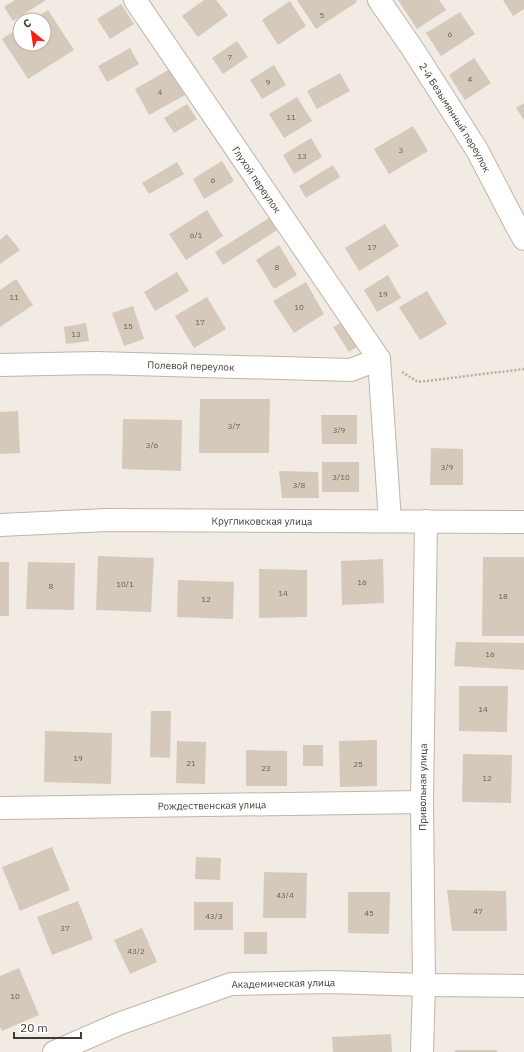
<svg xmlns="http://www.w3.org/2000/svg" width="524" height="1052" font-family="'IBM Plex Sans',sans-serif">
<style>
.building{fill:#d5c9bb}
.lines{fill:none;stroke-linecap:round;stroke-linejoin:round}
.minor-casing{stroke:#bfb5a9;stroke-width:24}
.path{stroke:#beac97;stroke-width:2.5;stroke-dasharray:2 2;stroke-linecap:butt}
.minor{stroke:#fff;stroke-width:22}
.labels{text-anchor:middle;stroke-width:3.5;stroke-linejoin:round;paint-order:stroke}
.number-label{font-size:8px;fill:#685e55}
.street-label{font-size:10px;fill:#433b33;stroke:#fff}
</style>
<rect width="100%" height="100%" fill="#f1ebe3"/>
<!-- building -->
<g class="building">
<path d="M15 0H46L13 21 4 7Z"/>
<path d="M204 0H216L228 15 198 37 182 16Z"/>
<path d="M297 0H356L357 2 316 29Z"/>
<path d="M398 0H439L446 10 417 29Z"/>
<path d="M503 0H524V9L513 16Z"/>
<path d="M290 1 306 26 278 45 262 20Z"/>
<path d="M121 4 134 24 110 39 97 19Z"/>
<path d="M48 10 74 50 28 79 2 39 20 27V44H44V20H32Z"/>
<path d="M460 12 475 34 441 56 426 33Z"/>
<path d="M237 41 248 57 223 74 212 58Z"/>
<path d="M130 48 139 64 107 82 98 66Z"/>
<path d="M474 58 491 83 465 100 449 75Z"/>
<path d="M274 65 286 85 262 99 250 80Z"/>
<path d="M170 69 185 95 149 115 135 89Z"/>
<path d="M340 73 350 91 317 109 307 91Z"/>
<path d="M297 97 312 121 284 138 269 114Z"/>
<path d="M524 103V120L516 108Z"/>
<path d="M187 104 197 119 174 133 164 118Z"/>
<path d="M413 126 428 151 389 174 374 149Z"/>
<path d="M311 138 322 157 294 174 283 155Z"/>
<path d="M222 161 234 181 204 199 193 179Z"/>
<path d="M177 162 184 174 149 194 142 183Z"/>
<path d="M333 165 340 177 306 198 299 186Z"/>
<path d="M207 210 223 236 186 260 169 234Z"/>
<path d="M269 218 277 230 223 265 215 252Z"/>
<path d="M385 224 399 246 359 271 345 248Z"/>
<path d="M7 234 20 250 0 264V240Z"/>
<path d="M279 245 297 275 274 289 256 260Z"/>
<path d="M177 272 189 291 155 311 144 292Z"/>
<path d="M388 275 401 298 377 312 364 290Z"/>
<path d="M16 279 33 305 0 327V290Z"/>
<path d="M306 282 324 314 294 333 273 301Z"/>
<path d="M427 291 447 324 420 340 399 307Z"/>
<path d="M207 297 226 329 194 348 175 316Z"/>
<path d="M133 306 144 339 124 346 112 313Z"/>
<path d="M346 320 361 344 349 352 333 327Z"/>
<path d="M86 323 89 341 66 344 64 327Z"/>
<path d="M200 399H270L269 453H199Z"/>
<path d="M18 411 20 453 0 454V412Z"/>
<path d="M321 415H357V444H322Z"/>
<path d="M123 419 182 420 181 471 122 469Z"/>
<path d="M431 448 463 449V485H430Z"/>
<rect x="322" y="462" width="37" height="30"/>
<path d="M279 471 318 472 319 498H282Z"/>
<path d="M98 556 154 558 151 612 96 610Z"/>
<path d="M483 557H524V636H482Z"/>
<path d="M383 559 384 603 342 605 341 561Z"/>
<rect x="0" y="562" width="9" height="54"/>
<path d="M28 562 75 563 74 610 26 609Z"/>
<path d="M259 569 307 570V617L259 618Z"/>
<path d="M178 580 234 582 233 619 177 617Z"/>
<path d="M456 642 524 643V670L454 666Z"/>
<path d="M459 686H508L507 732 459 731Z"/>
<path d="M151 711H171L170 758 150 757Z"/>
<path d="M45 731 112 733 111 784 44 782Z"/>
<path d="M377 740V786L340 787 339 741Z"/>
<path d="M177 741 206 742 205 784 176 783Z"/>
<rect x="303" y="745" width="20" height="21"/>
<path d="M246 750 287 751V786H246Z"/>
<path d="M463 754 512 755 511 803 462 802Z"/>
<path d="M52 847 70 890 20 911 2 867Z"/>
<path d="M196 857 221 858 220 880 195 879Z"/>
<path d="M264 872 307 873 306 918H263Z"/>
<path d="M447 890 506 891 507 931H452Z"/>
<path d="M348 892H390L389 934 348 933Z"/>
<path d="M78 901 93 939 52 955 37 917Z"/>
<rect x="194" y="902" width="39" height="28"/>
<path d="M142 928 157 962 130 974 114 940Z"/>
<rect x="244" y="932" width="23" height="22"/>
<path d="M19 968 39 1015 2 1031 0 1027V976Z"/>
<path d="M391 1034 392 1052H333L332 1037Z"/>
<rect x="455" y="1050" width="42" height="2"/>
</g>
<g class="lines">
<defs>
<g id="minor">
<path id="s1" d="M135 0 379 359"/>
<path id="s2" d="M379 0 414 51 477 150 516 225 524 239"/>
<path d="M379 359 390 521"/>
<path id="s3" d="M0 365 97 363 351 370 379 359"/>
<path id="s4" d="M0 525 107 520 524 522"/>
<path id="s5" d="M2 808 422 802"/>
<path id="s6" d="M54 1052 121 1023 231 984 330 982 424 985 524 986"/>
<path id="s7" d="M422 1052 424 985 422 802 426 521"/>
</g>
</defs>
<!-- minor casing -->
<use href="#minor" class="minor-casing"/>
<!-- path -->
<path class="path" d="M402 372 418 382 524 369"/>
<!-- minor -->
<use href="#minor" class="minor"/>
</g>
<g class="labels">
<!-- number labels -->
<g class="number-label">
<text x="322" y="18">5</text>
<text x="450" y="37">6</text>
<text x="230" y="60">7</text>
<text x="470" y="82">4</text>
<text x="268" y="85">9</text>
<text x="160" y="95">4</text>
<text x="291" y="120">11</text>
<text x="401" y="153">3</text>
<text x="302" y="159">13</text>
<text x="213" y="183">6</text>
<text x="196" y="238">6/1</text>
<text x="372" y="250">17</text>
<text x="277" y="270">8</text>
<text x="383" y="297">19</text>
<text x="14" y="300">11</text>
<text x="299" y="310">10</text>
<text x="200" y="325">17</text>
<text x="128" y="329">15</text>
<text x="76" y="337">13</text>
<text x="234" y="429">3/7</text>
<text x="339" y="433">3/9</text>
<text x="152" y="448">3/6</text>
<text x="447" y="470">3/9</text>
<text x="341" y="480">3/10</text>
<text x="299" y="488">3/8</text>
<text x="362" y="585">16</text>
<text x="125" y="587">10/1</text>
<text x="51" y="589">8</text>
<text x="283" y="596">14</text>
<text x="503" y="599">18</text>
<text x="206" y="602">12</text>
<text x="490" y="657">16</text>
<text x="483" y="712">14</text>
<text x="78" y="761">19</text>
<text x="191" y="766">21</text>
<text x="358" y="767">25</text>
<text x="266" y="771">23</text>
<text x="487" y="781">12</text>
<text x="285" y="898">43/4</text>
<text x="478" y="914">47</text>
<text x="369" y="916">45</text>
<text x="214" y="919">43/3</text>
<text x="65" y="931">37</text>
<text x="136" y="954">43/2</text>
<text x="15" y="999">10</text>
</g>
<!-- street labels -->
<g class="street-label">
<text dy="4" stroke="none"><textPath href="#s2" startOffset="140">2-й Безымянный переулок</textPath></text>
<text dy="4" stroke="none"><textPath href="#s1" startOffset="217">Глухой переулок</textPath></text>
<text dy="4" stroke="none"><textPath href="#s3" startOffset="191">Полевой переулок</textPath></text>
<text dy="4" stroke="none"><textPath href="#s4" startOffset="262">Кругликовская улица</textPath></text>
<text dy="4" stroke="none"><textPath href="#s7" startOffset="265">Привольная улица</textPath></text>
<text dy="4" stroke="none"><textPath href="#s5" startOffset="210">Рождественская улица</textPath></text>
<text dy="4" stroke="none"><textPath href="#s6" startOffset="242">Академическая улица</textPath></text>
</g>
</g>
<!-- north arrow -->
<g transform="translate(32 32) rotate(330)"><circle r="19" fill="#ffffff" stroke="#b4b1ad"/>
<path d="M0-3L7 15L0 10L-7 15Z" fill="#f72013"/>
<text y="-6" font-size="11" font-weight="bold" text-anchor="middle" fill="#433b33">С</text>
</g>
<!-- scale -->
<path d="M14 1032v6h67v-6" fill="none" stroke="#433b33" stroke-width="2"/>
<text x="20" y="1032" font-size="12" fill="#433b33" stroke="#ffffff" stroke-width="3" paint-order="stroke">20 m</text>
</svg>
